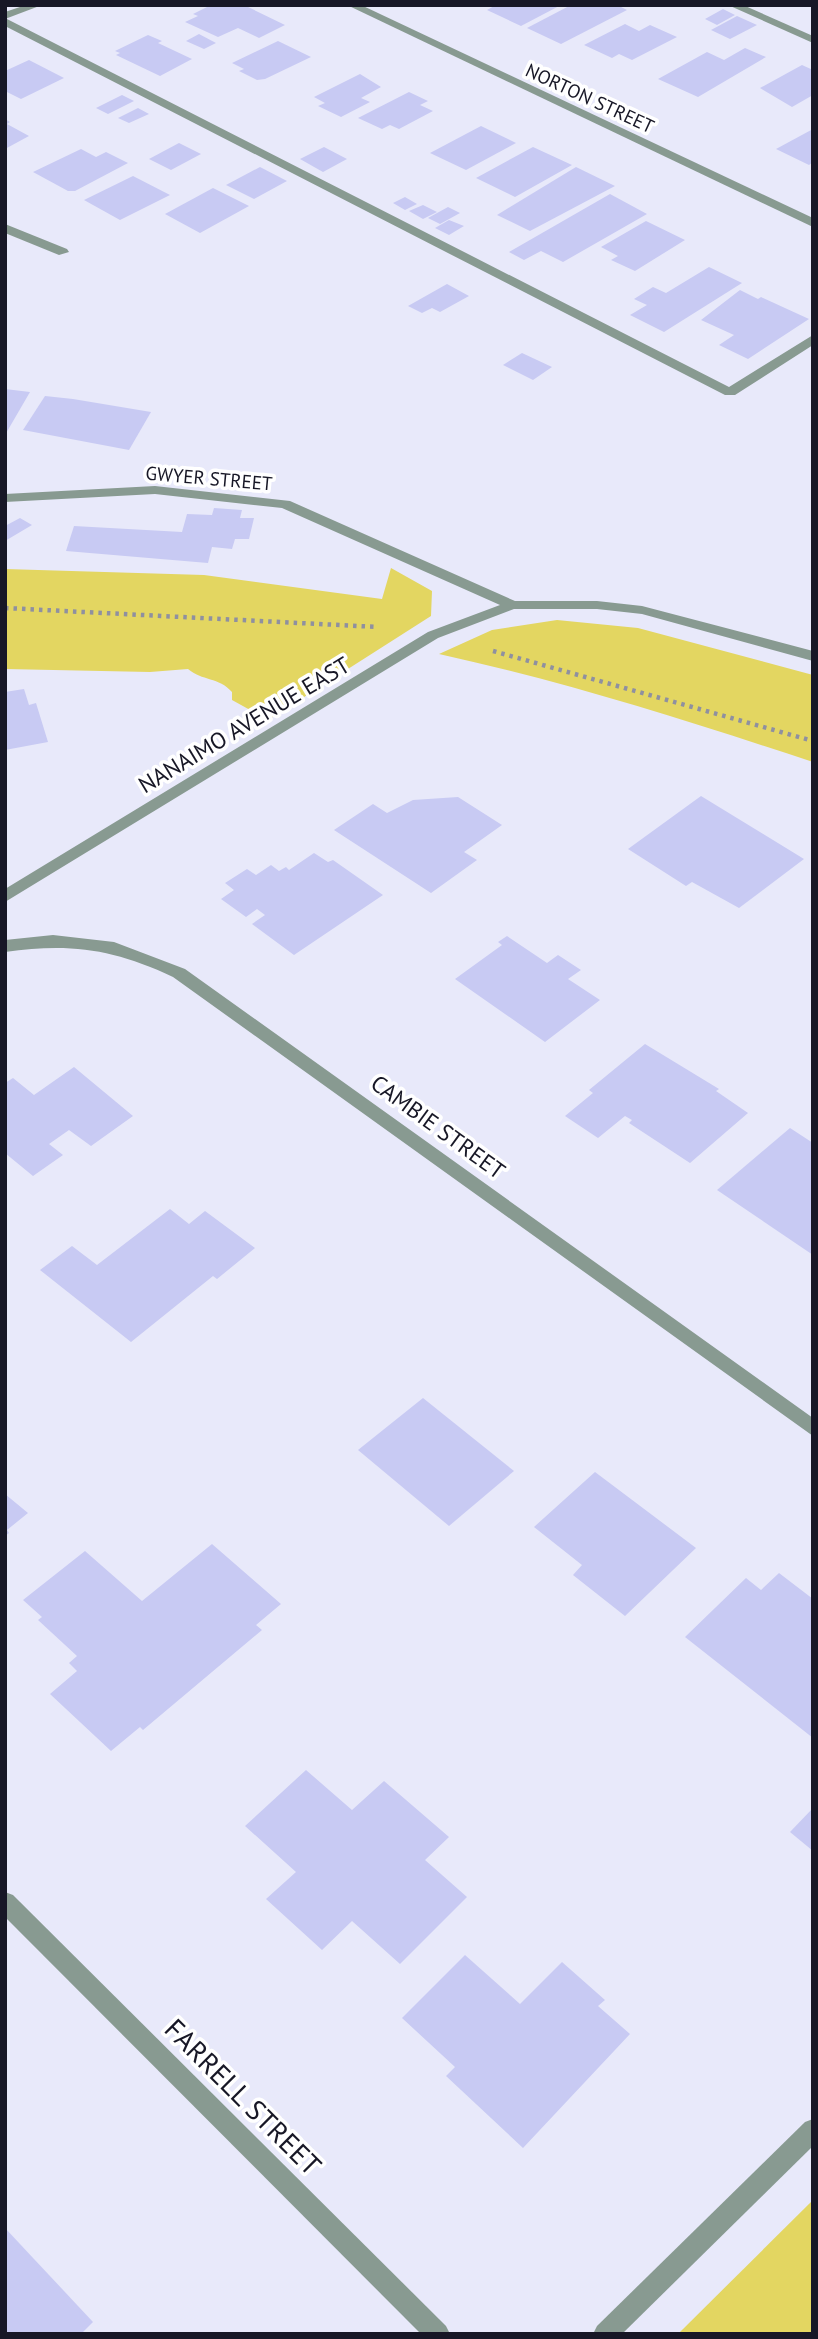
<svg xmlns="http://www.w3.org/2000/svg" width="818" height="2339" font-family="'PT Sans',sans-serif">
<style>
.green{fill:#e3d661}
.building{fill:#c8caf3}
.lines{fill:none;stroke-linecap:round;stroke-linejoin:round}
.path{stroke:#8f90a0;stroke-width:4.5;stroke-dasharray:3.5 5;stroke-linecap:butt}
.service{fill:#889a91;fill-rule:evenodd}
.minor{fill:#889a91;fill-rule:evenodd}
.labels{text-anchor:middle;stroke-width:7;stroke-linejoin:round;paint-order:stroke}
.far-street-label{font-size:19px;fill:#171726;stroke:#fff}
.street-label{font-size:23px;fill:#171726;stroke:#fff}
.near-street-label{font-size:28px;fill:#171726;stroke:#fff}
</style>
<rect width="100%" height="100%" fill="#e8e9fa"/>
<!-- green -->
<g class="green">
<path d="M391 568 432 591 431 616 268 720 232 700V692C219 677 202 681 188 669L150 672 5 669V569L204 575 382 599Z"/>
<path d="M557 620 638 628 813 675V762C689 721 566 682 439 654L492 630Z"/>
<path d="M813 2200V2334H678Z"/>
</g>
<!-- building -->
<g class="building">
<path d="M211 5 246 6 285 25 259 38 238 28 218 37 185 22 198 16 193 14Z"/>
<path d="M496 5H561L521 26 487 10Z"/>
<path d="M571 5H617L627 10 561 44 527 28Z"/>
<path d="M723 9 735 15 717 25 705 19Z"/>
<path d="M737 16 757 25 730 39 711 30Z"/>
<path d="M625 24 639 31 650 25 677 37 632 60 619 54 612 58 584 45Z"/>
<path d="M199 34 216 43 204 49 186 41Z"/>
<path d="M148 35 162 41 158 43 192 59 160 76 116 55 120 53 115 51Z"/>
<path d="M278 41 311 57 265 79 257 80 239 71 244 69 232 63Z"/>
<path d="M745 48 766 57 698 97 658 79 707 52 724 60Z"/>
<path d="M29 60 64 78 21 99 5 91V71Z"/>
<path d="M802 65 813 70V95L792 107 760 88Z"/>
<path d="M360 74 381 87 361 98 370 102 341 117 318 106 325 103 314 97Z"/>
<path d="M409 92 428 101 420 105 433 111 399 129 390 125 382 129 358 118Z"/>
<path d="M122 95 134 101 108 114 96 108Z"/>
<path d="M138 108 149 114 129 123 118 118Z"/>
<path d="M5 119 10 122 7 124 29 136 5 149Z"/>
<path d="M481 126 516 143 466 170 430 153Z"/>
<path d="M813 129V162L809 165 776 149Z"/>
<path d="M179 143 201 154 171 170 149 159Z"/>
<path d="M324 147 347 159 323 172 300 159Z"/>
<path d="M533 147 572 165 515 197 476 178Z"/>
<path d="M81 149 96 157 106 152 128 163 75 191H68L33 172Z"/>
<path d="M260 167 287 181 254 199 226 185Z"/>
<path d="M576 167 615 186 530 231 497 215Z"/>
<path d="M133 176 170 195 120 220 84 200Z"/>
<path d="M213 188 249 206 200 233 165 214Z"/>
<path d="M610 194 647 214 563 262 541 251 524 260 509 252Z"/>
<path d="M405 197 417 204 405 210 393 203Z"/>
<path d="M423 205 437 212 423 219 409 211Z"/>
<path d="M448 207 460 213 440 224 428 218Z"/>
<path d="M449 220 464 226 449 235 435 228Z"/>
<path d="M646 221 685 240 635 271 611 260 618 256 601 247Z"/>
<path d="M709 267 742 283 664 332 630 315 647 305 634 299 653 287 666 293Z"/>
<path d="M447 284 469 296 440 312 432 308 422 313 408 306Z"/>
<path d="M740 290 758 299 761 297 809 319 748 359 719 345 734 335 701 320Z"/>
<path d="M522 353 552 367 533 380 503 365Z"/>
<path d="M5 389 30 392 5 435Z"/>
<path d="M45 396 73 399 151 412 129 450 23 430Z"/>
<path d="M214 508 242 510 240 518H254L249 539H235L232 549 212 547 208 563 66 551 74 526 182 532 187 514 212 515Z"/>
<path d="M20 518 32 525 5 541V526Z"/>
<path d="M24 689 29 705 36 703 48 742 5 750V692Z"/>
<path d="M701 796 804 859 739 908 692 882 686 886 628 849Z"/>
<path d="M458 797 502 825 464 852 477 860 431 893 334 830 373 804 387 813 413 800Z"/>
<path d="M314 853 328 862 333 860 383 895 294 955 252 924 265 915 257 909 246 917 221 899 234 890 225 883 247 869 256 875 271 865 279 871 286 867 289 870Z"/>
<path d="M507 936 547 963 558 955 581 970 568 979 600 1000 545 1042 455 979 502 945 498 942Z"/>
<path d="M645 1044 719 1089 716 1091 748 1113 690 1163 629 1123 632 1120 625 1116 598 1138 565 1116 593 1093 589 1090Z"/>
<path d="M74 1067 133 1116 91 1146 69 1130 49 1144 63 1155 33 1176 5 1153V1083L13 1078 34 1095Z"/>
<path d="M790 1128 813 1143V1255L717 1190Z"/>
<path d="M170 1209 189 1224 205 1211 255 1248 217 1279 213 1276 131 1342 40 1270 72 1246 97 1265Z"/>
<path d="M423 1398 514 1471 449 1526 358 1450Z"/>
<path d="M595 1472 696 1548 625 1616 573 1575 582 1565 534 1527Z"/>
<path d="M5 1494 28 1513 7 1530 9 1533 5 1536Z"/>
<path d="M212 1544 281 1604 256 1625 262 1630 143 1730 140 1727 111 1751 50 1694 77 1671 69 1663 77 1656 38 1620 42 1617 23 1600 85 1551 142 1601Z"/>
<path d="M779 1573 813 1599V1738L685 1637 746 1578 761 1590Z"/>
<path d="M306 1770 352 1810 384 1781 449 1837 425 1860 467 1897 400 1964 352 1921 322 1950 266 1899 296 1872 245 1826Z"/>
<path d="M813 1808V1851L790 1832Z"/>
<path d="M465 1955 520 2004 562 1962 605 2000 598 2006 630 2034 523 2148 446 2076 455 2067 402 2018Z"/>
<path d="M5 2228 93 2322 81 2334H5Z"/>
</g>
<g class="lines">
<!-- path -->
<g class="path">
<path d="M5 608 378 627"/>
<path d="M493 651 813 741"/>
</g>
<!-- service -->
<g class="service">
<path d="M728 5H743L813 36V43Z"/>
<path d="M5 18 729 387 813 335V345L735 395H725L5 26Z"/>
</g>
<!-- minor -->
<g class="minor">
<path d="M26 5H42L5 19V12Z"/>
<path d="M347 5H361L813 218V227Z"/>
<path d="M5 224 67 249 69 252 59 255 5 233Z"/>
<path d="M155 486 290 501 515 601H597L642 606 813 651V661L642 614 597 609H514L438 638 5 902V889L428 632 500 605 282 508 155 494 5 502V494Z"/>
<path d="M53 935 114 942 185 969 813 1418V1436L173 977C113 949 71 943 5 952V940Z"/>
<path d="M5 1892 13 1895 446 2326 450 2334H421L5 1917Z"/>
<path d="M813 2119V2146L622 2334H593L597 2326 805 2122Z"/>
</g>
</g>
<g class="labels">
<!-- far-street labels -->
<g class="far-street-label">
<text transform="translate(590 98) rotate(25)" y="7">NORTON STREET</text>
<text transform="translate(209 478) rotate(5)" y="7">GWYER STREET</text>
</g>
<!-- street labels -->
<g class="street-label">
<text transform="translate(244 725) rotate(-31)" y="8">NANAIMO AVENUE EAST</text>
<text transform="translate(438 1127) rotate(36)" y="8">CAMBIE STREET</text>
</g>
<!-- near-street labels -->
<g class="near-street-label">
<text transform="translate(243 2097) rotate(45)" y="10">FARRELL STREET</text>
</g>
</g>
<!-- border -->
<rect width="818" height="2339" fill="none" stroke="#171726" stroke-width="14"/>
</svg>
